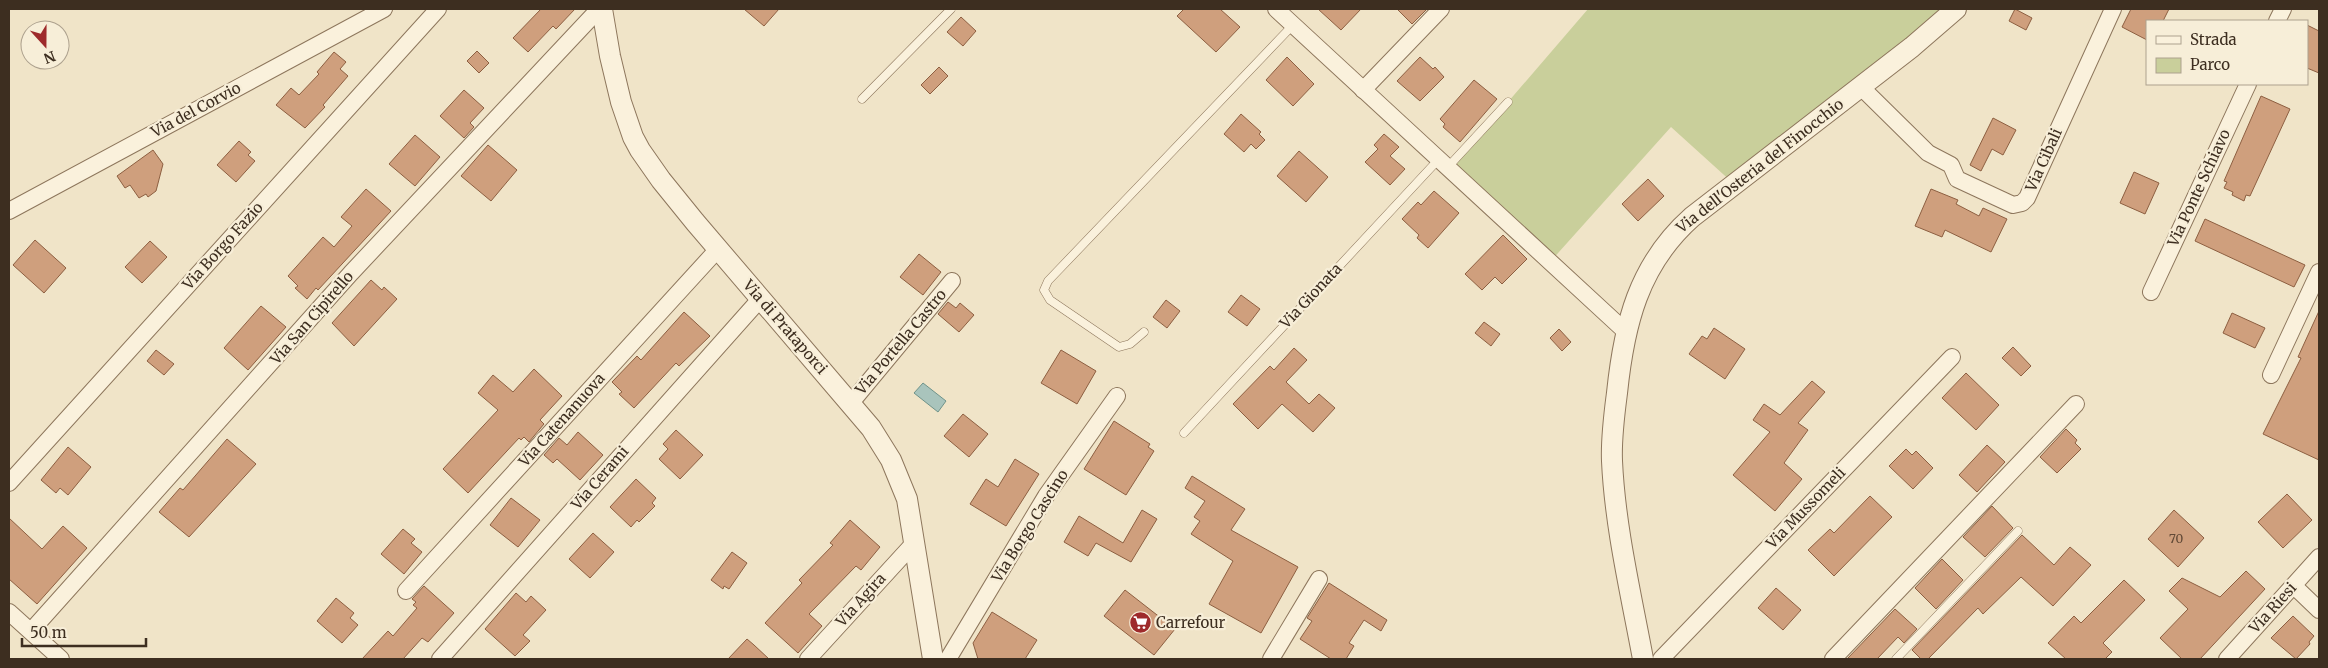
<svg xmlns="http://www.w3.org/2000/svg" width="2328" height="668" font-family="Merriweather,serif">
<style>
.green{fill:#c9cf9b}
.water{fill:#a9c4bc;stroke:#6f938a}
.building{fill:#cf9f7d;stroke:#8d5f41}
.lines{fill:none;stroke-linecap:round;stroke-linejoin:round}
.service-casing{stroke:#8d765c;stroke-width:9}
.minor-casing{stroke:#8d765c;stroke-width:18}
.tertiary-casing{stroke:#8d765c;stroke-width:22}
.service{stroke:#faf1dc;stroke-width:8}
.minor{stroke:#faf1dc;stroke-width:16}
.tertiary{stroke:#faf1dc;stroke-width:20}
.labels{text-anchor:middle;stroke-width:4.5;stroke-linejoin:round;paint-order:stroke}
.number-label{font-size:12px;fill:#624a37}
.street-label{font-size:15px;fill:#3d2e20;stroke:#f7eed8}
.poi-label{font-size:15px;fill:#3d2e20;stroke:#f7eed8;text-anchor:start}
</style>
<rect width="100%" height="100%" fill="#f0e4c8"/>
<!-- green -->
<path class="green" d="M1588 9H1956L1734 184 1671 127 1550 262 1447 168 1508 102Z"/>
<!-- water -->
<path class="water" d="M923 383 946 401 938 412 914 393Z"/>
<!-- building -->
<g class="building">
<path d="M541 9H575L556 29 553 26 528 52 513 38Z"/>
<path d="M744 9H779L764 26Z"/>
<path d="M1184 9H1220L1240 27 1216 52 1177 16Z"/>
<path d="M1318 9H1361L1341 30Z"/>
<path d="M1397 9H1427L1412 24Z"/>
<path d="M2015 9 2032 18 2026 30 2009 21Z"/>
<path d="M2131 9H2169L2163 21H2147V40L2122 27Z"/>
<path d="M961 17 976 31 963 46 947 32Z"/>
<path d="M2307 25 2319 31V73L2307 68Z"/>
<path d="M477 51 489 63 479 73 467 61Z"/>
<path d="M334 52 346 62 340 69 348 76 323 105 325 107 305 128 276 105 291 88 299 95 319 74 317 72Z"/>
<path d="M1287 57 1314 84 1293 106 1266 80Z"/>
<path d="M1420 57 1433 69 1435 67 1444 77 1420 101 1397 81Z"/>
<path d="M939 67 948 76 930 94 921 85Z"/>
<path d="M1474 80 1497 99 1460 142 1443 127 1445 124 1440 119Z"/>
<path d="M464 90 484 108 470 123 474 127 464 138 440 116Z"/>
<path d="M2261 96 2290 109 2250 196 2246 195 2244 201 2232 195 2233 192 2224 188 2227 182 2224 181Z"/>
<path d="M1241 114 1261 132 1259 134 1265 140 1256 149 1251 144 1244 152 1224 134Z"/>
<path d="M1993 118 2016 130 2003 155 1992 149 1981 171 1970 165Z"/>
<path d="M1384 134 1399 147 1390 156 1405 169 1390 185 1365 162 1378 149 1374 145Z"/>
<path d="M415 135 440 157 415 186 389 164Z"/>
<path d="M239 141 251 152 248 155 255 161 236 182 217 165Z"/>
<path d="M488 145 517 170 491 201 461 176Z"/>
<path d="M153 150 163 164 156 191 148 197 146 194 139 198 130 185 125 188 117 176Z"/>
<path d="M1299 151 1328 177 1306 202 1277 176Z"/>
<path d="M2134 172 2159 183 2145 214 2120 203Z"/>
<path d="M1648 179 1664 196 1638 221 1622 204Z"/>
<path d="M366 189 391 211 318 290 316 288 307 299 295 288 298 286 288 276 323 237 334 247 352 226 341 217Z"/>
<path d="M1931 189 1958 200 1956 204 1979 216 1983 208 2007 219 1991 252 1945 230 1942 237 1915 226Z"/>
<path d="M1434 191 1459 213 1428 248 1417 238 1419 235 1402 219 1418 202 1421 205Z"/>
<path d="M2205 219 2305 265 2294 287 2195 241Z"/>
<path d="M1503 235 1527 259 1502 284 1495 277 1482 290 1465 274Z"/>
<path d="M35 240 66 268 44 293 13 265Z"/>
<path d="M150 241 167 257 142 283 125 267Z"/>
<path d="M919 254 941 272 923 295 900 277Z"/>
<path d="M371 280 382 290 384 287 397 299 354 346 332 323Z"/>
<path d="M1241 295 1260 309 1247 326 1228 312Z"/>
<path d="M1166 300 1180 311 1167 328 1153 317Z"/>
<path d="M948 302 956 308 960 303 974 315 959 332 938 314Z"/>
<path d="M261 306 286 327 248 370 224 348Z"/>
<path d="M2319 311V460L2263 434 2301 358 2298 357Z"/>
<path d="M684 312 710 336 679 366 676 363 634 408 619 394 622 392 612 382 637 356 641 360Z"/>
<path d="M2232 313 2265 328 2255 348 2223 333Z"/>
<path d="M1484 322 1500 334 1491 346 1475 333Z"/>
<path d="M1714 328 1745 349 1725 379 1689 354 1702 336 1707 339Z"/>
<path d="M1559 329 1571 342 1562 351 1550 338Z"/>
<path d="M2013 347 2031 366 2021 376 2002 358Z"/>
<path d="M1294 348 1307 360 1286 382 1309 404 1319 394 1335 408 1313 432 1282 404 1258 429 1233 404 1270 366 1274 370Z"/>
<path d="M156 350 174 364 164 375 147 361Z"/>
<path d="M1061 350 1096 371 1077 404 1041 383Z"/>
<path d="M534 369 562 396 540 420 544 424 529 442 524 437 521 440 519 438 468 493 443 469 498 410 478 393 493 375 513 392Z"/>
<path d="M1966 373 1999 405 1976 430 1942 398Z"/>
<path d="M1812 381 1825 392 1798 423 1808 430 1784 463 1802 479 1775 511 1733 475 1770 432 1753 420 1764 404 1780 415Z"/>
<path d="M963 414 988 434 969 457 944 436Z"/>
<path d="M1114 421 1150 444 1148 447 1154 451 1126 495 1084 469Z"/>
<path d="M2066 429 2077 440 2075 443 2081 449 2057 473 2040 457Z"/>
<path d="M676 430 703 455 680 479 659 459 668 449 663 444Z"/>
<path d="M578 432 603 455 580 480 557 459 553 463 544 455 559 438 567 445Z"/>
<path d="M227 439 256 464 189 537 159 512 180 488 183 490Z"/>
<path d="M1987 445 2005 462 1977 492 1959 475Z"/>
<path d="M68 447 91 467 68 495 60 488 56 493 41 480Z"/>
<path d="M1906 449 1912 455 1916 451 1933 468 1913 489 1889 466Z"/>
<path d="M1015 459 1039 474 1006 526 970 504 986 479 998 487Z"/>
<path d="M1192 476 1245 509 1231 530 1298 567 1261 633 1209 604 1233 561 1191 534 1200 521 1194 517 1205 501 1185 488Z"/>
<path d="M636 479 656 498 652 503 655 506 639 522 637 520 631 527 610 507Z"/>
<path d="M2287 494 2312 520 2283 548 2258 522Z"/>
<path d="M1870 496 1892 517 1834 576 1808 550 1830 529 1834 533Z"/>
<path d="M511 498 540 520 518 547 490 525Z"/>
<path d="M1992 506 2013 528 1985 557 1963 537Z"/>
<path d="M1142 510 1157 519 1131 562 1096 543 1088 556 1064 542 1079 516 1123 543Z"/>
<path d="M2174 510 2204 538 2178 567 2148 539Z"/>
<path d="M9 518 42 549 63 526 87 548 37 604 9 579Z"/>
<path d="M850 520 880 547 861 570 856 566 809 614 822 626 798 653 765 623 802 583 799 580 833 545 830 543Z"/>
<path d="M403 529 415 539 411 543 422 552 404 574 381 554Z"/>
<path d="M593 533 614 552 590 578 569 559Z"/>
<path d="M2022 535 2054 565 2070 547 2091 565 2053 606 2021 577 1983 614 1978 608 1928 659H1921L1912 650Z"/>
<path d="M732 552 747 563 729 589 724 586 723 589 711 580Z"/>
<path d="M1942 559 1963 580 1936 609 1915 588Z"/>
<path d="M2246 571 2265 589 2200 659H2182L2160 638 2188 609 2169 591 2182 578 2220 597Z"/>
<path d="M2124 580 2145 600 2103 643 2112 652 2105 659H2066L2048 643 2074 616 2081 623Z"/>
<path d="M1329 583 1387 620 1381 631 1364 620 1349 643 1354 646 1346 659H1331L1300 639 1312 621 1307 618Z"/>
<path d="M424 586 454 613 428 642 422 638 403 659H362L388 631 393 636 417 608 413 605 416 602 412 599Z"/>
<path d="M1776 588 1801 610 1783 630 1758 608Z"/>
<path d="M1125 590 1175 629 1154 655 1104 616Z"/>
<path d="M516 593 526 602 531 596 546 610 523 635 530 641 515 656 485 629Z"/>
<path d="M336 598 354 613 350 618 358 625 342 643 317 621Z"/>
<path d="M1895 609 1917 629 1904 643 1898 637 1877 659H1847Z"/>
<path d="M992 612 1037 640 1025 659H978L973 643Z"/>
<path d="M2293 616 2314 636 2309 642 2310 644 2296 659 2271 638Z"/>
<path d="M747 639 754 645 769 659H728Z"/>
</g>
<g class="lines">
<defs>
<g id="service">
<path d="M862 99 951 9"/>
<path d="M1447 168 1508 102"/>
<path d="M1144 332 1130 344 1119 347 1050 300 1044 290 1048 281 1293 25"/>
<path d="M1184 433 1438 160"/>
<path d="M1896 659 2018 531"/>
</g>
<g id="minor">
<path d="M1276 9 1625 331"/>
<path d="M2277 21 2283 9"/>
<path d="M1861 87 1928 153 1951 165 1957 179 2013 205 2022 203 2027 198 2113 9"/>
<path d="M1363 90 1441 9"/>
<path d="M9 211 384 9"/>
<path d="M2151 292 2248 84"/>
<path d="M2271 375 2319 272"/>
<path d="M850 404 952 281"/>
<path d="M9 483 438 9"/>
<path d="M2294 586 2319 610"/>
<path d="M406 591 718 249"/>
<path d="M9 612 61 659"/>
<path d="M31 631 351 273 599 9"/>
<path d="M440 659 761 298"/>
<path d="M808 659 915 542"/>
<path d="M948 659 1046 496 1117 396"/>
<path d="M1271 659 1319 579"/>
<path d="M1661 659 1952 357"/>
<path d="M1833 659 2076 404"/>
<path d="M2227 659 2319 557"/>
</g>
<g id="tertiary">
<path d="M602 9 610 56 621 102 633 137 640 150 661 180 695 222 871 428 891 460 907 499 933 659"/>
<path d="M1643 659C1631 594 1615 527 1612 461 1611 438 1614 416 1617 393 1624 325 1638 265 1692 217L1912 47 1956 9"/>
</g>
</defs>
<!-- service casing -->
<use href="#service" class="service-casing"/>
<!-- minor casing -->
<use href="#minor" class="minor-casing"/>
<!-- tertiary casing -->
<use href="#tertiary" class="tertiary-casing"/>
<!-- service -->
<use href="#service" class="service"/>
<!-- minor -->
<use href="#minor" class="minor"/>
<!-- tertiary -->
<use href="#tertiary" class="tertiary"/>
</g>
<!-- icons -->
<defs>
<symbol id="supermarket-disc" viewBox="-11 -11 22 22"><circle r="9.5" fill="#9e2a2b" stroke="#f7eed8"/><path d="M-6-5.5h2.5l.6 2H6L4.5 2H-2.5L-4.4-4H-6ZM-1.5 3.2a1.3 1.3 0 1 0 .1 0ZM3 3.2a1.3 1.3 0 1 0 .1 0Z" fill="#fff"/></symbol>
</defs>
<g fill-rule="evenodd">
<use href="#supermarket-disc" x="1128" y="610" width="25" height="25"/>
</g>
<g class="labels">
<!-- number labels -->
<g class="number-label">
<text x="2176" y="543">70</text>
</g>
<!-- street labels -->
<g class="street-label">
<text transform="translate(196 110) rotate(-28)" y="5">Via del Corvio</text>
<text transform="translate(2044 160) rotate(-66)" y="5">Via Cibali</text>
<text transform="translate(1760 166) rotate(-38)" y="5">Via dell'Osteria del Finocchio</text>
<text transform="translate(2199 188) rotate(-65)" y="5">Via Ponte Schiavo</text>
<text transform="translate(223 246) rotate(-48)" y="5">Via Borgo Fazio</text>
<text transform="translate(1311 296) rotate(-47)" y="5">Via Gionata</text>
<text transform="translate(312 318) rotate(-49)" y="5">Via San Cipirello</text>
<text transform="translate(785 327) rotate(49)" y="5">Via di Prataporci</text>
<text transform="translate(901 342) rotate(-50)" y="5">Via Portella Castro</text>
<text transform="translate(562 420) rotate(-48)" y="5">Via Catenanuova</text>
<text transform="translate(600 478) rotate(-49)" y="5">Via Cerami</text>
<text transform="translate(1806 508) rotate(-46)" y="5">Via Mussomeli</text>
<text transform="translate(1030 526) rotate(-58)" y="5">Via Borgo Cascino</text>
<text transform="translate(861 600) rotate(-48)" y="5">Via Agira</text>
<text transform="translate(2273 608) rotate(-48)" y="5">Via Riesi</text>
</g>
<!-- poi labels -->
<g class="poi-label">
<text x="1156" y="628">Carrefour</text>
</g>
</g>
<!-- border -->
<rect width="2328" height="668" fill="none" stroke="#3d2e20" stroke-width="20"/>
<!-- legend -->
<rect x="2146" y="20" width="162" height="65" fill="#f7eed8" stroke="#ada18e"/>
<rect x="2156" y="36" width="25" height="8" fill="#faf1dc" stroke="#ada18e"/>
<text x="2190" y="45" font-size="15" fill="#3d2e20">Strada</text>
<rect x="2156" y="58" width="25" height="15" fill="#c9cf9b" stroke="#ada18e"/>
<text x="2190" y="70" font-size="15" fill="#3d2e20">Parco</text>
<!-- north arrow -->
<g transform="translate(45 45) rotate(159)"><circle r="24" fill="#f7eed8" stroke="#ada18e"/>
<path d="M0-4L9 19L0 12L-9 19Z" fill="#9e2a2b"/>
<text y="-8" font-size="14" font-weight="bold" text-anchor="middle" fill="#3d2e20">N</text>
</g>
<!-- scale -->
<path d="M22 638v8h124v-8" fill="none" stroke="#3d2e20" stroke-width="2.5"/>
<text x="30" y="638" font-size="15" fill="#3d2e20" stroke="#f7eed8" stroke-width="4" paint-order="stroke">50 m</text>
</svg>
